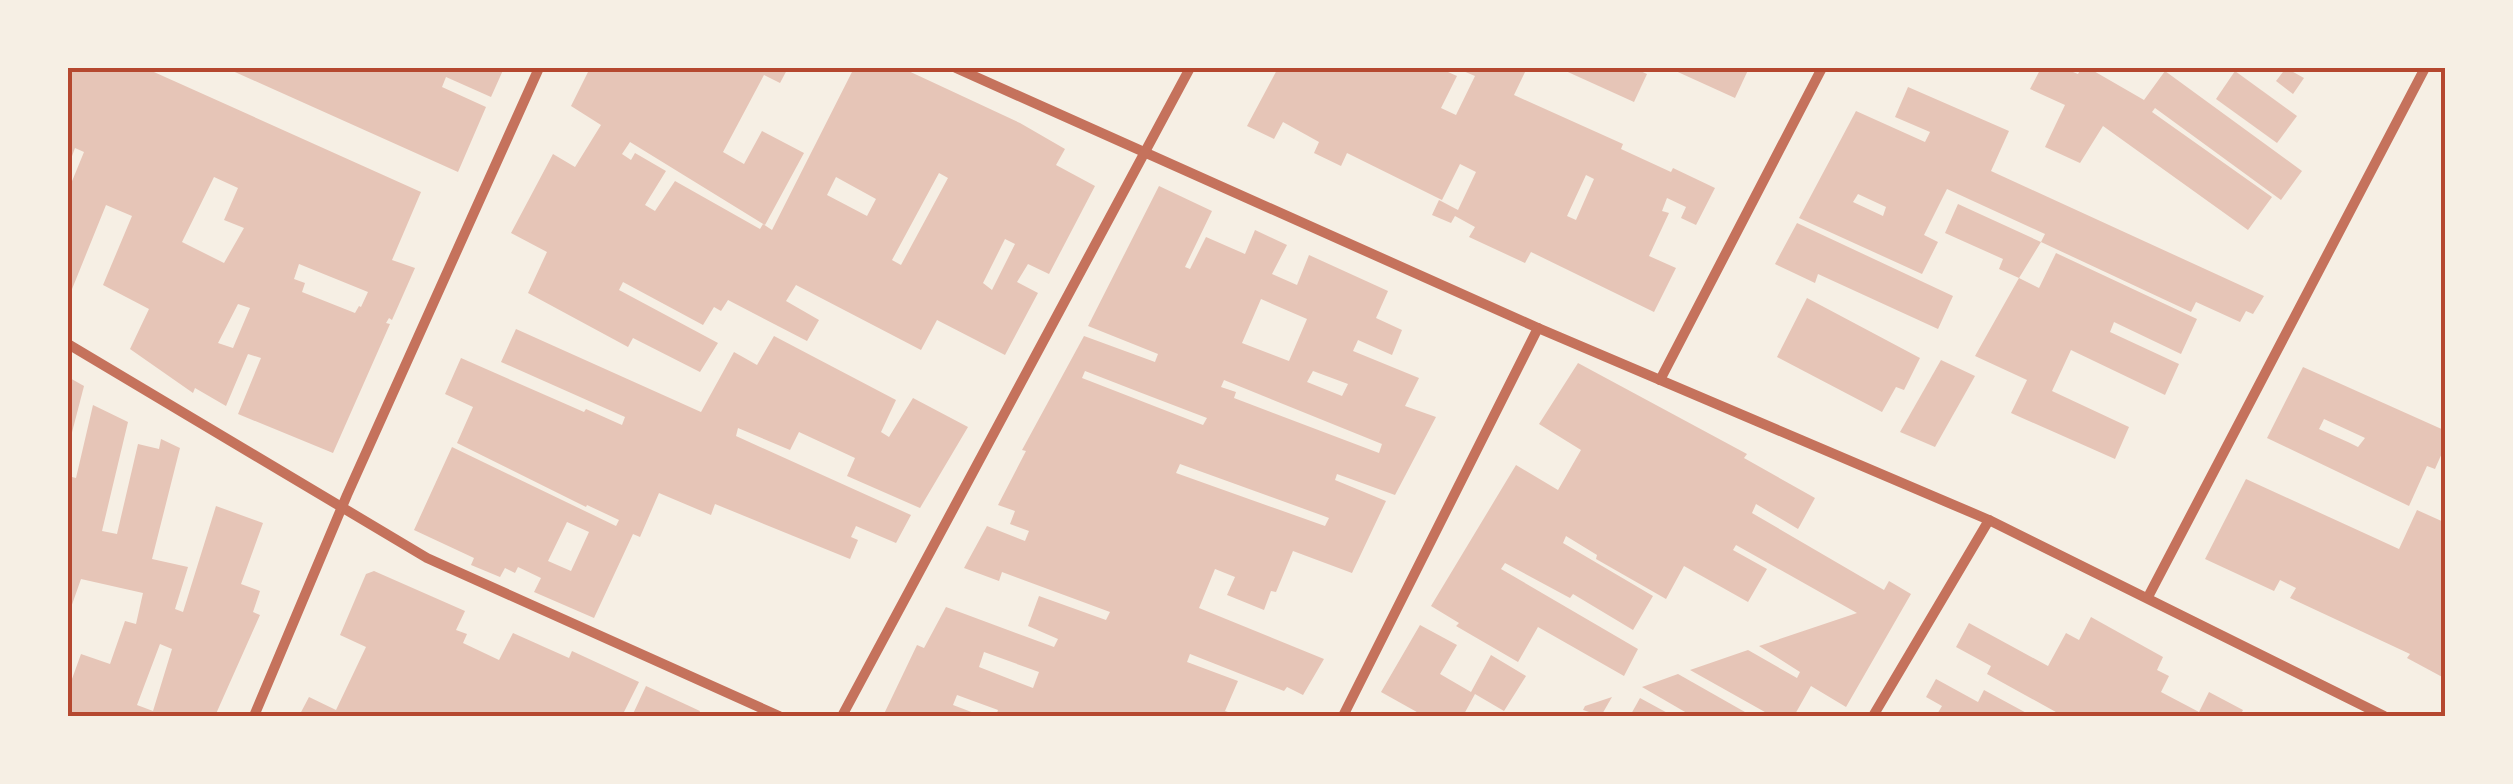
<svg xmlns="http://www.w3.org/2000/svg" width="2513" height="784" font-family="Overpass,sans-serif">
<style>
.building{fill:#e6c5b7;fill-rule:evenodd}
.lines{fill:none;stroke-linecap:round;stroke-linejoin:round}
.minor{stroke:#c5725c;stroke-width:10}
.neatline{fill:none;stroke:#b5482f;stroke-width:4}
</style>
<rect width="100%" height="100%" fill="#f6efe4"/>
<!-- building -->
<g class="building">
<path d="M68 68H145L421 192 392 260 415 268 392 320 389 318 386 323 390 324 333 453 238 414 261 358 248 354 226 406 195 388 193 393 130 349 149 309 103 285 132 216 106 205 68 299V191L84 152 75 148 68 167ZM214 177 238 188 224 220 244 228 224 263 182 242ZM299 264 368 292 361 307 359 306 355 313 302 292 305 283 294 279ZM238 304 250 308 233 348 218 343Z"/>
<path d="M226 68H504L491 97 446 77 442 87 486 107 458 172Z"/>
<path d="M590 68H788L780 83 764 75 723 152 744 164 762 131 804 153 765 225 630 142 622 154 631 160 635 153 666 171 645 205 655 211 675 181 760 229 763 224 772 230 854 68H884L892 72 894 68H902L1020 123 1065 149 1056 165 1095 186 1049 274 1028 264 1017 282 1038 293 1005 355 937 320 921 350 796 285 786 301 819 320 807 341 728 300 721 311 714 307 703 325 623 282 619 290 718 343 700 372 633 338 628 347 528 293 547 252 511 233 553 154 575 167 601 125 571 106ZM939 173 948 178 901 265 892 260ZM836 177 876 199 867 216 827 195ZM1005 239 1015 244 992 290 983 283Z"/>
<path d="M1278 68H1439L1457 76 1441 108 1456 115 1475 76 1456 68H1527L1514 95 1623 144 1621 149 1671 172 1673 168 1715 188 1696 225 1681 218 1686 207 1667 198 1662 211 1669 213 1649 256 1676 268 1654 312 1531 252 1525 263 1469 237 1475 227 1455 216 1451 223 1432 215 1439 200 1458 210 1476 172 1460 164 1442 200 1347 153 1341 166 1314 153 1319 142 1283 122 1274 139 1247 126ZM1586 175 1594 179 1576 220 1567 216Z"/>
<path d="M1559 68H1634L1647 74 1634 102Z"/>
<path d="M1669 68H1749L1735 98Z"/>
<path d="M2041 68H2063L2078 74 2081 68H2093L2092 70 2144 100 2165 71 2302 171 2281 200 2155 108 2152 112 2272 197 2248 230 2103 126 2080 163 2045 147 2065 105 2030 89Z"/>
<path d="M2286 68 2304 78 2293 94 2276 81Z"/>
<path d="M2235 71 2297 116 2277 143 2216 99Z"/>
<path d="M1908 87 2009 131 1991 171 2264 296 2253 314 2246 311 2240 322 2196 302 2191 312 2041 242 2045 234 1947 189 1924 235 1938 242 1922 274 1799 218 1856 111 1925 142 1930 132 1895 117ZM1858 194 1886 207 1883 216 1853 202Z"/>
<path d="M1159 186 1212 211 1185 267 1190 269 1206 237 1245 254 1255 230 1287 245 1272 274 1297 285 1309 255 1388 291 1376 318 1402 330 1392 355 1358 340 1353 351 1419 378 1405 406 1436 417 1395 495 1337 474 1335 480 1386 501 1352 573 1293 551 1276 592 1271 591 1264 610 1227 595 1235 577 1215 569 1199 608 1324 659 1303 695 1287 687 1284 691 1190 654 1187 662 1238 681 1225 711 1240 716H996L998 710 957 695 953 705 982 716H883L917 645 924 648 946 607 1054 647 1058 639 1028 626 1039 596 1106 620 1110 612 1002 572 999 581 964 568 987 526 1025 541 1029 531 1010 524 1015 511 998 505 1026 451 1022 450 1084 336 1155 362 1158 354 1088 326ZM1261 299 1307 319 1289 361 1242 343ZM1085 371 1139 392 1207 418 1203 425 1082 378ZM1313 371 1348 384 1342 396 1307 382ZM1224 380 1382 444 1379 453 1234 398 1236 392 1221 387ZM1180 464 1321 515 1329 518 1325 526 1176 473ZM984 652 1039 672 1033 688 979 667Z"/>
<path d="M1958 204 2041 242 2019 278 2039 288 2056 253 2197 319 2181 354 2114 322 2110 332 2179 364 2165 395 2071 350 2052 391 2129 427 2115 459 2011 413 2027 380 1975 356 2019 278 1999 269 2003 259 1945 233Z"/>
<path d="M1797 223 1953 296 1938 329 1818 274 1815 283 1775 264Z"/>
<path d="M1807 298 1920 358 1904 390 1896 387 1882 412 1777 357Z"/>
<path d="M516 329 701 412 734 352 757 365 774 336 896 400 881 432 889 437 913 398 968 427 920 508 847 476 855 458 799 432 790 450 738 428 736 436 911 515 896 543 856 526 851 537 858 540 850 559 715 504 711 515 659 493 640 537 633 534 594 618 534 592 541 578 518 567 515 573 505 568 500 577 471 565 474 558 414 530 452 447 616 526 619 520 587 505 586 507 457 443 473 407 445 394 461 358 584 412 586 409 622 425 625 417 501 362ZM567 522 589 532 571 571 548 561Z"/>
<path d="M1941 360 1975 376 1935 447 1900 432Z"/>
<path d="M1578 363 1747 454 1744 458 1815 498 1798 529 1756 504 1752 513 1884 590 1889 581 1911 594 1846 707 1811 686 1794 716H1772L1690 670 1748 650 1797 678 1800 672 1759 646 1857 613 1736 545 1733 550 1767 569 1748 602 1684 566 1666 599 1596 559 1597 555 1566 536 1563 543 1653 596 1633 630 1573 594 1570 598 1505 563 1501 569 1638 649 1624 676 1538 627 1518 662 1456 626 1459 623 1431 606 1516 465 1558 490 1581 450 1539 424Z"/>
<path d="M2303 367 2446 431V444L2435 469 2427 466 2409 506 2267 438ZM2324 419 2363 437 2365 438 2358 447 2350 443 2319 429Z"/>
<path d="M68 377 84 386 69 444H68Z"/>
<path d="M93 405 128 422 102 531 117 534 138 444 159 449 161 439 180 448 152 559 188 567 175 609 183 612 216 506 263 523 241 584 260 591 253 612 260 615 215 716H68V690L81 654 110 664 125 621 136 624 143 593 81 579 68 616V476L76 478ZM160 644 172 649 153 711 137 705Z"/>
<path d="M2246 479 2399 549 2417 510 2446 523V679L2407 658 2410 654 2290 598 2296 588 2280 580 2274 591 2205 559Z"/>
<path d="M374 571 465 611 456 630 467 634 463 643 499 660 513 633 569 658 572 651 639 682 622 716H299L309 697 336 710 366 647 340 635 366 574Z"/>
<path d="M2091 617 2163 657 2157 670 2169 676 2161 692 2199 712 2209 692 2243 710 2240 716H2063L1987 674 1991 666 1956 647 1969 623 2048 666 2066 633 2079 640Z"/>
<path d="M1420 625 1457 645 1440 674 1471 692 1491 655 1526 676 1504 711 1475 694 1463 716H1424L1381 692Z"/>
<path d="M1678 674 1752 716H1692L1642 687Z"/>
<path d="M1936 679 1978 702 1984 690 2032 716H1936L1942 706 1926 697Z"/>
<path d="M646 686 700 711 698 716H632Z"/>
<path d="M1612 697 1601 716 1583 710 1585 706Z"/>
<path d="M1640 698 1673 716H1630Z"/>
</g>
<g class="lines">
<!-- minor -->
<g class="minor">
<path d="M956 68 1538 328 1989 520 2384 716"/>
<path d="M68 344 427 558 779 716"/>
<path d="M1660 380 1822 68"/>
<path d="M2148 597 2425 68"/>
<path d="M254 716 347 495 539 68"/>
<path d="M842 716 1190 68"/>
<path d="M1343 716 1538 328"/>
<path d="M1873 716 1989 520"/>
</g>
</g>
<!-- border -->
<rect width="2513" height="784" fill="none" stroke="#f6efe4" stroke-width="140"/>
<rect x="70" y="70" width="2373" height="644" class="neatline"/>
</svg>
